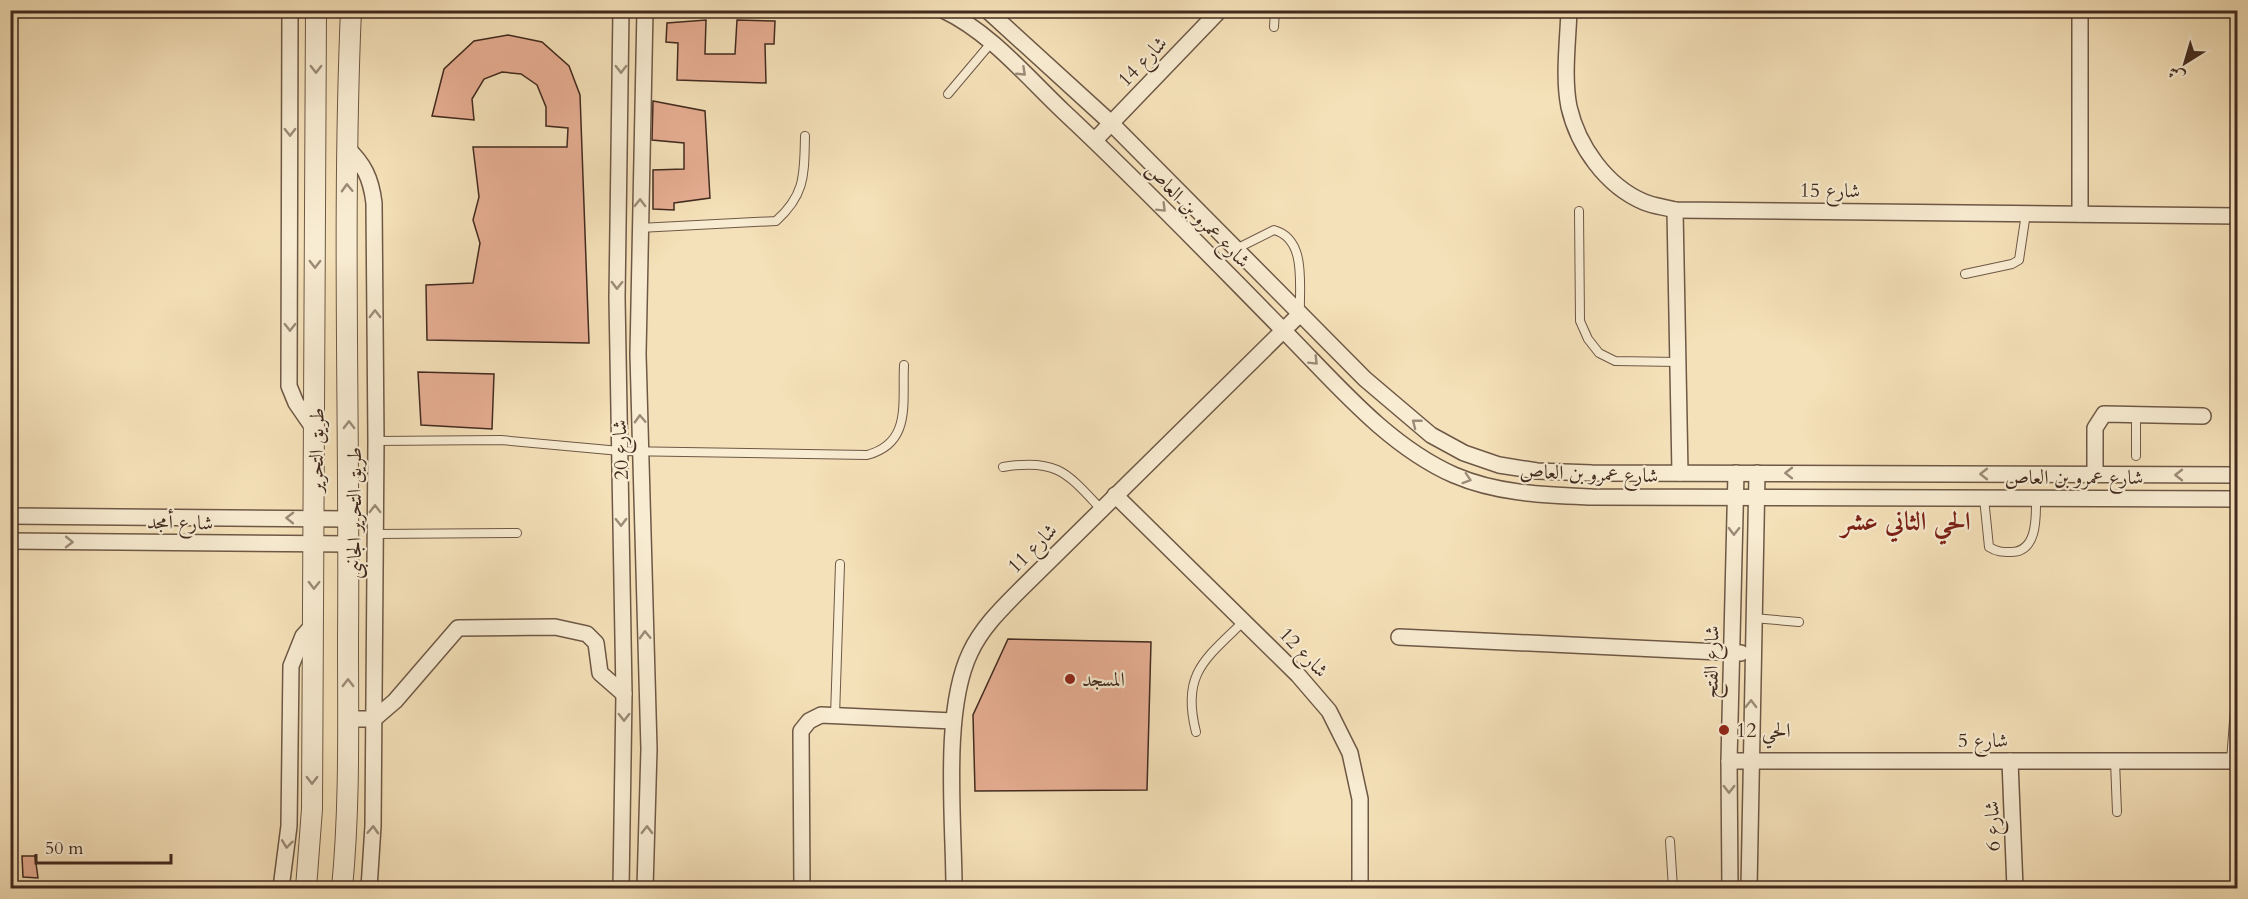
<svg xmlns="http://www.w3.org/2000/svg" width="2248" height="899" font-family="Cardo,Amiri,serif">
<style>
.building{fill:#e7ae93;stroke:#412a1f;stroke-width:1.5}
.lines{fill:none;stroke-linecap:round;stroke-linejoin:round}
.service-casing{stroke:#6e5846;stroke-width:10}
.minor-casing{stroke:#6e5846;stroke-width:18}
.tertiary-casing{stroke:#6e5846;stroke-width:22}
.service{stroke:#f8ecd2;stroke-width:8}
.minor{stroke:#f8ecd2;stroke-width:15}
.tertiary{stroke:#f8ecd2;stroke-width:20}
.oneway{stroke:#9c8b78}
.poi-dot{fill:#8f2418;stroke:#f8ecd2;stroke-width:2}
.labels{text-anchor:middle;stroke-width:4.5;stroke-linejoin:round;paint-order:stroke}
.street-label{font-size:20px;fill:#412a1f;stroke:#f8ecd2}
.poi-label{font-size:20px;fill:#412a1f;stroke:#f8ecd2;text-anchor:start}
.district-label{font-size:26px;font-weight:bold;fill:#7a1f14;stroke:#f8ecd2}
</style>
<rect width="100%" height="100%" fill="#f5e1b9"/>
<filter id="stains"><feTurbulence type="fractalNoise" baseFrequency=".00333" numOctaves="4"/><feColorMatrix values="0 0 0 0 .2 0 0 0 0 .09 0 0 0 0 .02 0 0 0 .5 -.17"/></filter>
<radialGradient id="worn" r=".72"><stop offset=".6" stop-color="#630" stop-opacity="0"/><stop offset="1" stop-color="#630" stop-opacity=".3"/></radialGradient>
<!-- building -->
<g class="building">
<path d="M706 20 705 54H735L737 20 775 21 774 44H765L766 83 677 80 678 43 666 42 667 23Z"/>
<path d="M508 35 542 42 569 66 580 95 589 343 427 340 426 285 473 283 480 243 473 220 479 197 473 147H567L568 128 546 126V107L537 85 521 74 502 72 484 79 472 99 474 120 432 116 444 69 474 41Z"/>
<path d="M653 101 705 111 710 198 674 203V210L653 209V170L684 169V143L652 140Z"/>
<path d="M418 372 494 374 492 429 421 425Z"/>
<path d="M1008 639 1151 642 1147 790 975 791 973 715Z"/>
<path d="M22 856H35L38 878 23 877Z"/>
</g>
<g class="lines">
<defs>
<g id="service">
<path d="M1274 27 1275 10"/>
<path d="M948 94 991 43"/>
<path d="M1579 211 1580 321 1588 339 1599 353 1615 361 1678 362"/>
<path d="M639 228 776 221C806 194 804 174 805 136"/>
<path d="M1236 249 1274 230C1307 239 1299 285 1300 312"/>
<path d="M1965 274 2012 264 2019 260 2026 213"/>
<path d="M2236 317 2237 216"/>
<path d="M2136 414V456"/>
<path d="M376 441 501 440 620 451 867 455C912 443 902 403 904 365"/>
<path d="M1003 467C1057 458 1067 473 1101 509"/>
<path d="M1984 498 1989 547C1997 552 2002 552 2011 552 2038 552 2036 516 2036 498"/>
<path d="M375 534 517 533"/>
<path d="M1753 618 1799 622"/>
<path d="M835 716 840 564"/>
<path d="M1196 732C1181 674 1205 659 1244 621"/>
<path d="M2115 761 2117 812"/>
<path d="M2231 761 2236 695"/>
<path d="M1670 841 1673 888"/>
</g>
<g id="minor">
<path d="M290 10 289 386 296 403 316 432"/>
<path d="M621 10 617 298 624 694 621 888"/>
<path d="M645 10 638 354 649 749 645 888"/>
<path d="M943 10C990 32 1027 77 1064 112 1139 182 1210 256 1282 329 1334 381 1386 445 1454 475 1498 494 1545 495 1592 497L2238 499"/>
<path d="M987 10 1111 123 1365 379 1431 435 1464 453 1499 465 1537 471 1592 473 2238 475"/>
<path d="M1569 10C1568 41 1563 77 1569 107 1578 146 1606 186 1644 202 1653 206 1665 207 1675 210L2238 216"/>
<path d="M2080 10V214"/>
<path d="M1095 140 1220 10"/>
<path d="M346 147C364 164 371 178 374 203L376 441 373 826 369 888"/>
<path d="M1675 210 1680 473"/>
<path d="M2095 474V428L2104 414 2203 416"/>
<path d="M1115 495 1298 675 1329 711 1350 753 1360 799V888"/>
<path d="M10 516 349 519"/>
<path d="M10 541 349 544"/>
<path d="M1399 637 1741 653"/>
<path d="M348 719H374L395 701 458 628 555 627 587 634 596 643 600 673 624 694"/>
<path d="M1729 761H2238"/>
<path d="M2010 761 2015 888"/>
<path d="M281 888 289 826 291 666 303 636 313 625"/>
<path d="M802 888 801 731 809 721 821 715 953 721"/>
<path d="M954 888C954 822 942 712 970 653 981 629 1000 610 1018 592L1300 314"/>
<path d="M1730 888 1729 761 1736 473"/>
<path d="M1749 888 1757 473"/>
</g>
<g id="tertiary">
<path d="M306 888 312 809 316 10"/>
<path d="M342 888C350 806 348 722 348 640 350 430 342 220 351 10"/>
</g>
</defs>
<!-- service casing -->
<use href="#service" class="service-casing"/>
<!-- minor casing -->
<use href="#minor" class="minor-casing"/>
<!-- tertiary casing -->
<use href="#tertiary" class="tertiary-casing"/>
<!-- service -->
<use href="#service" class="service"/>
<!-- minor -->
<use href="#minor" class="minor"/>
<!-- tertiary -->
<use href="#tertiary" class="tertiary"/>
</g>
<!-- one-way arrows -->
<defs><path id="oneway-chevron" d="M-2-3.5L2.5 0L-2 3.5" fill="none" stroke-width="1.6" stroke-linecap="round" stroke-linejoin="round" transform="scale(1.5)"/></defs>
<g class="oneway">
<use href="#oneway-chevron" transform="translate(316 69) rotate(90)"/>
<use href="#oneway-chevron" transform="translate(621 69) rotate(90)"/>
<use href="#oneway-chevron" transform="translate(1022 72) rotate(43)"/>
<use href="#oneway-chevron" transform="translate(290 132) rotate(90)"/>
<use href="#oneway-chevron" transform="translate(347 188) rotate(-92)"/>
<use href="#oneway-chevron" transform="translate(640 203) rotate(-89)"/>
<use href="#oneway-chevron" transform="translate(1162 208) rotate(45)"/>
<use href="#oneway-chevron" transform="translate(315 264) rotate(90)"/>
<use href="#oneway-chevron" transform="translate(617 285) rotate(91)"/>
<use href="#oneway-chevron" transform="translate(375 314) rotate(-90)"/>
<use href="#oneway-chevron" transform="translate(290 327) rotate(90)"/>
<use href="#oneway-chevron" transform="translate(1314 361) rotate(45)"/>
<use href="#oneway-chevron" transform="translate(640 419) rotate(-92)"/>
<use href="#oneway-chevron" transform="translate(1416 423) rotate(-142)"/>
<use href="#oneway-chevron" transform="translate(349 425) rotate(-90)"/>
<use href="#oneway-chevron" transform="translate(1789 473) rotate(-180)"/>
<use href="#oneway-chevron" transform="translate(1984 474) rotate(-180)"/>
<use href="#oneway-chevron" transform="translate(2179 475) rotate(-180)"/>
<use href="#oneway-chevron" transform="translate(1467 479) rotate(18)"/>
<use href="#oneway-chevron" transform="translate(375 509) rotate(-90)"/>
<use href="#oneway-chevron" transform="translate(290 518) rotate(-179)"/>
<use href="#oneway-chevron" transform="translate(621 522) rotate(89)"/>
<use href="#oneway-chevron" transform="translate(1734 531) rotate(91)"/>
<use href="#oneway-chevron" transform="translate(69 542) rotate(1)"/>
<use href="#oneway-chevron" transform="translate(314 585) rotate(91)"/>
<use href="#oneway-chevron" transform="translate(645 635) rotate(-92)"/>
<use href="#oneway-chevron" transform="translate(348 683) rotate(-90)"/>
<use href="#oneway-chevron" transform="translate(1751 704) rotate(-89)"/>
<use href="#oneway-chevron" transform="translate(624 717) rotate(90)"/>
<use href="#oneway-chevron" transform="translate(312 780) rotate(90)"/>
<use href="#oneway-chevron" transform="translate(1729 789) rotate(90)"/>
<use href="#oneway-chevron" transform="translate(373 830) rotate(-87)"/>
<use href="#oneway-chevron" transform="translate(647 830) rotate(-89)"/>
<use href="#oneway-chevron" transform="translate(287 844) rotate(97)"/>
</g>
<!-- markers -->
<g class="poi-dot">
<circle cx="1070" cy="679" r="6"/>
<circle cx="1724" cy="730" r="6"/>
</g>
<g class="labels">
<!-- street labels -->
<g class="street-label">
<text transform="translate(1142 61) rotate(-46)" y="7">شارع 14</text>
<text transform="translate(1830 190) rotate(1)" y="7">شارع 15</text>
<text transform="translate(1198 215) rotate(45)" y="7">شارع عمرو بن العاص</text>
<text transform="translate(316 450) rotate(-89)" y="7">طريق التحرير</text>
<text transform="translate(620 450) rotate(-92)" y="7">شارع 20</text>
<text transform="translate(1589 473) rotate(2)" y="7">شارع عمرو بن العاص</text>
<text x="2074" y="484">شارع عمرو بن العاص</text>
<text transform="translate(354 513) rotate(-90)" y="7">طريق التحرير الجانبى</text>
<text transform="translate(180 522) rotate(1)" y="7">شارع أمجد</text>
<text transform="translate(1032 548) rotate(-45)" y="7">شارع 11</text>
<text transform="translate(1304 652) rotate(46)" y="7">شارع 12</text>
<text transform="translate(1711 662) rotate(-89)" y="7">شارع الفتح</text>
<text x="1983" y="747">شارع 5</text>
<text transform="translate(1992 826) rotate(-92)" y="7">شارع 6</text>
</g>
<!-- poi labels -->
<g class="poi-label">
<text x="1082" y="686">المسجد</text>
<text x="1736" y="737">الحي 12</text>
</g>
<!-- district labels -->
<g class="district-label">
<text x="1906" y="530">الحي الثاني عشر</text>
</g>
</g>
<!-- margin -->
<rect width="2248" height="899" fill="none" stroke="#f5e1b9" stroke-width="36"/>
<rect x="12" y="12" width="2224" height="875" fill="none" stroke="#412a1f" stroke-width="3"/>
<rect x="18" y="18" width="2212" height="863" fill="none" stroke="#412a1f" stroke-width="1.5"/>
<!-- north arrow -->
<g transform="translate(2185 63) rotate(217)" stroke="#f8ecd2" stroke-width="4.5" paint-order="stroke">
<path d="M0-4.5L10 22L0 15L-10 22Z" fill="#412a1f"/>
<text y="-9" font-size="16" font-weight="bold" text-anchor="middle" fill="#412a1f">ش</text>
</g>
<!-- scale -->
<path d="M36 854v9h135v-9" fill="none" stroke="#412a1f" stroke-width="3"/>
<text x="45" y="854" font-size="18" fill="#412a1f" stroke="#f8ecd2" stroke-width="4.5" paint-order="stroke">50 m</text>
<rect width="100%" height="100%" filter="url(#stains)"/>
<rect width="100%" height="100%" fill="url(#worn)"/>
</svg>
